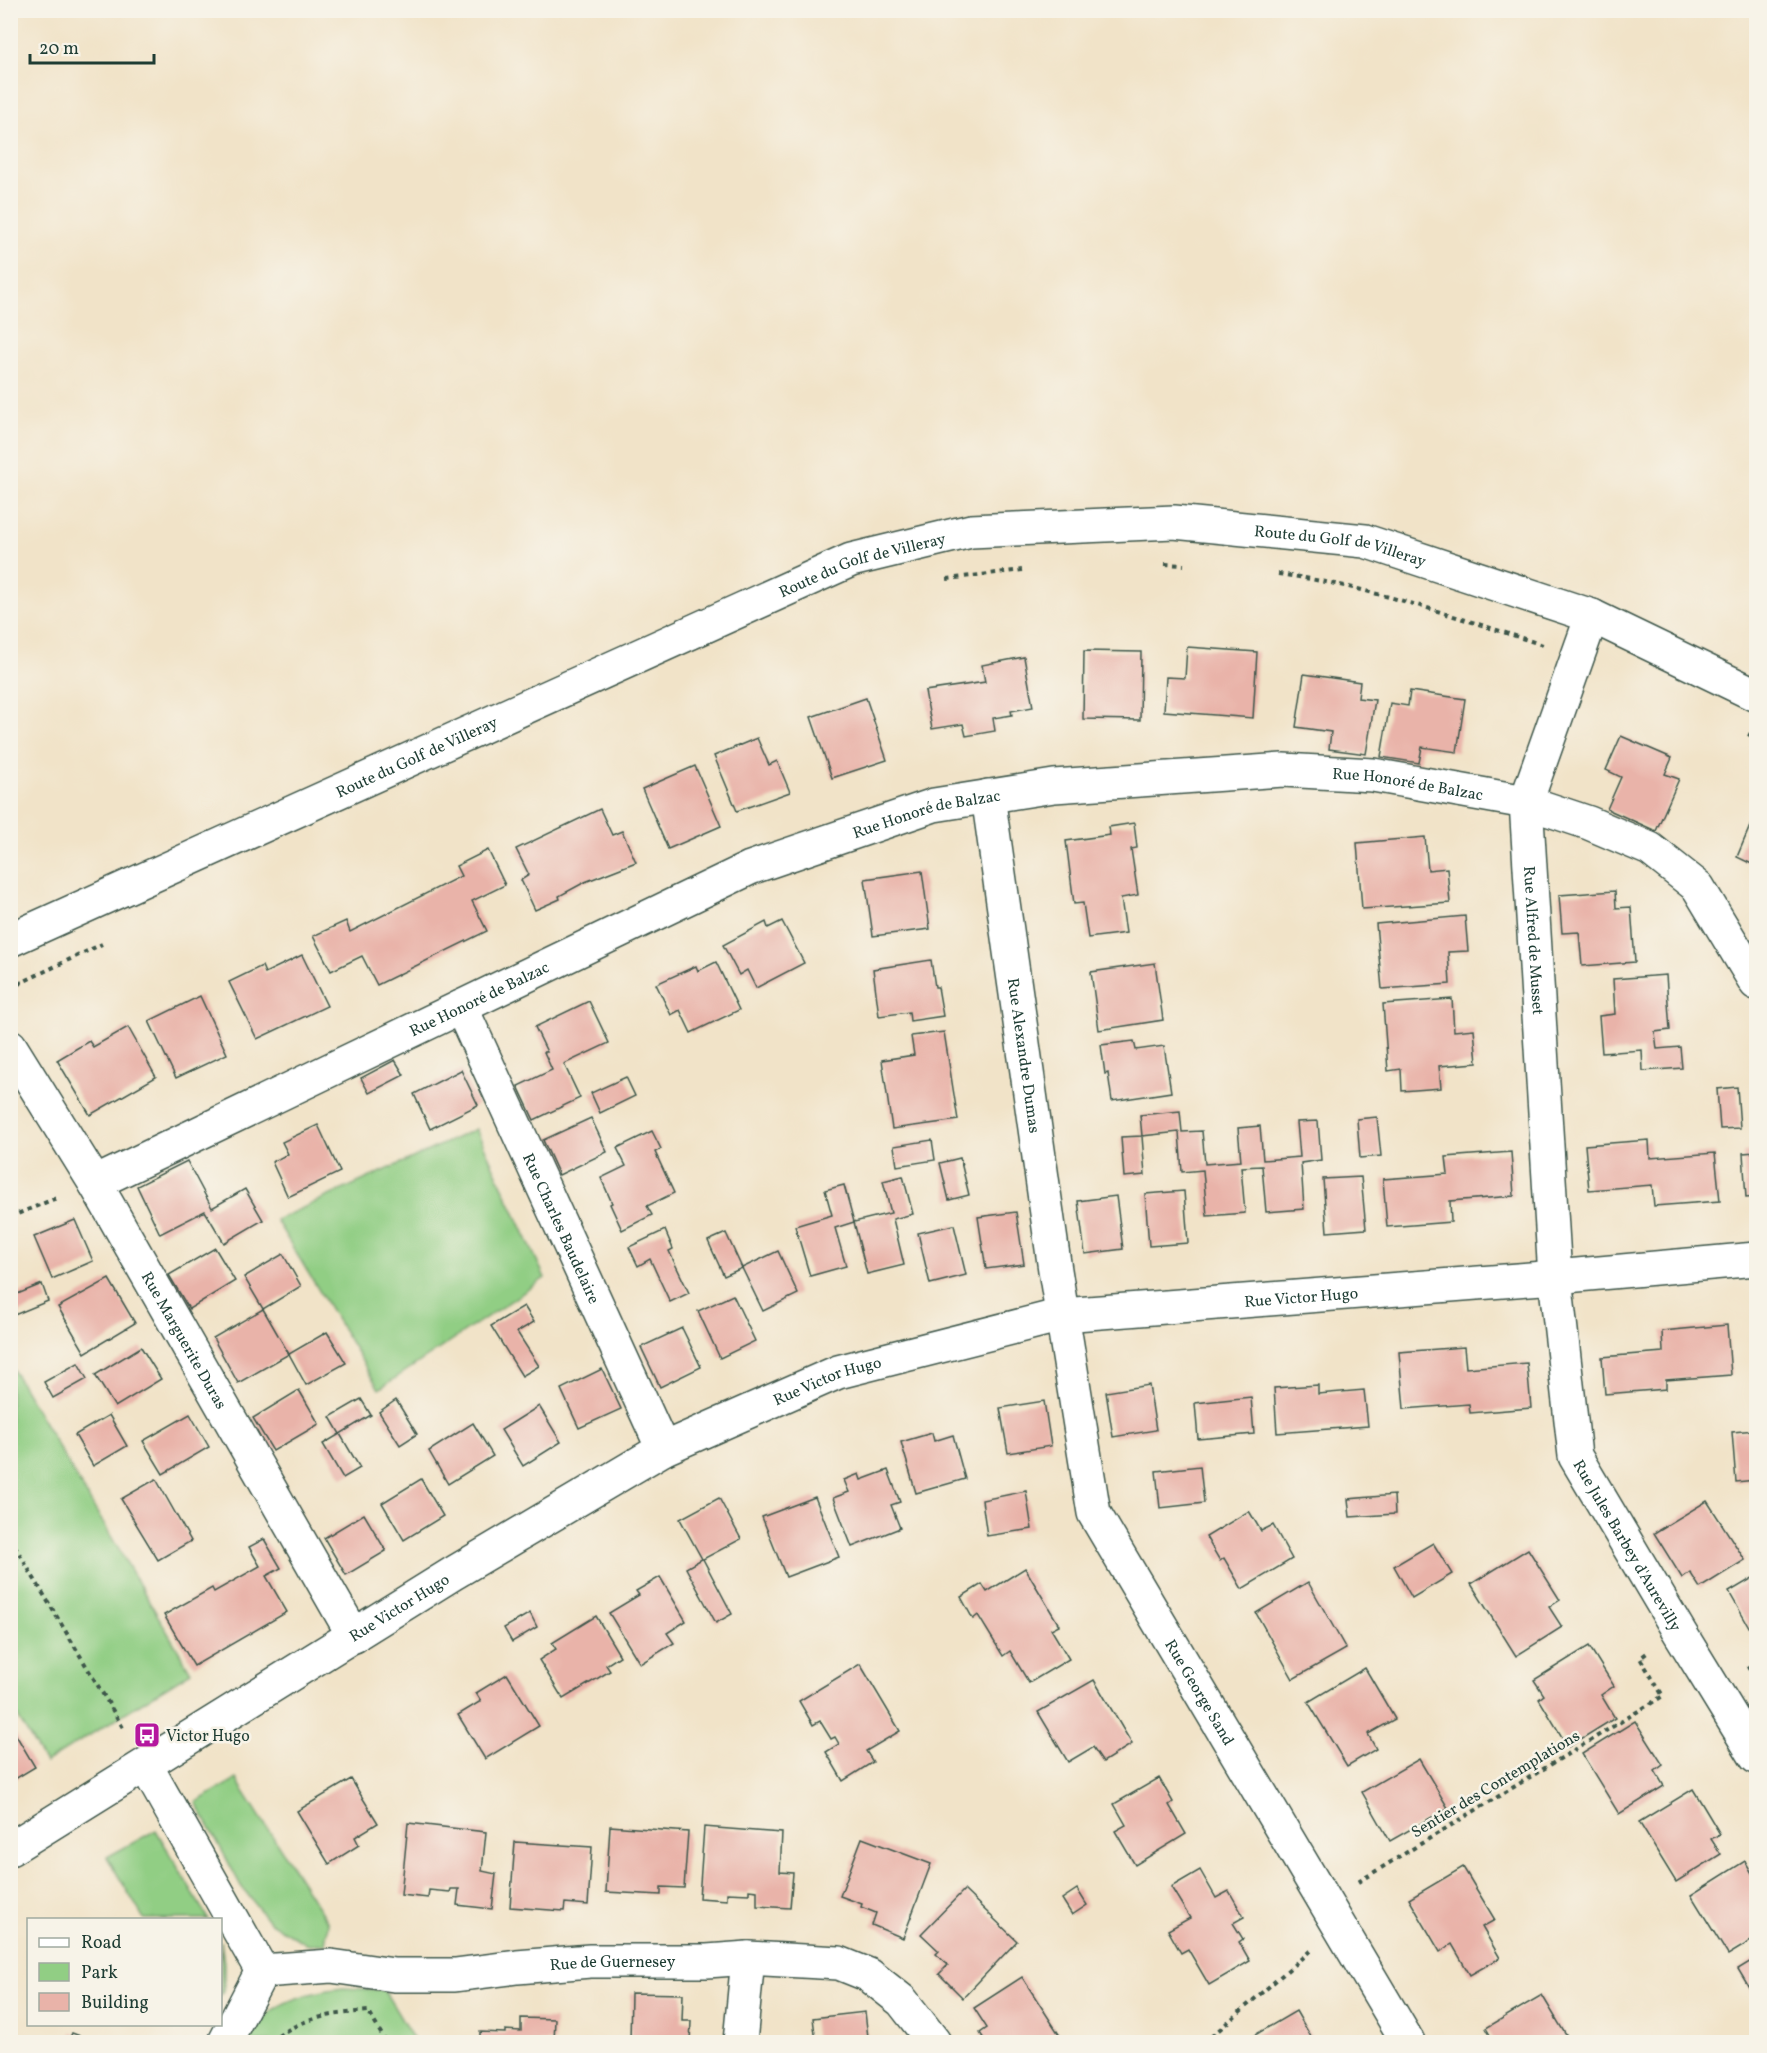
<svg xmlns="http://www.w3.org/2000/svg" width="1767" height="2053" font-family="Vollkorn,serif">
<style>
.green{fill:#91ce84;stroke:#58865c;stroke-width:1.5}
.building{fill:#e9b3a9}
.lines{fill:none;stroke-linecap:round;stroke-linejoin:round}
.minor-casing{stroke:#3e564a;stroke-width:36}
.tertiary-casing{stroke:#3e564a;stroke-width:36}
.path{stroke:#3e564a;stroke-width:4;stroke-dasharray:4.5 4.5;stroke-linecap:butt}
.minor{stroke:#fff;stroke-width:33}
.tertiary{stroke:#fff;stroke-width:33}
.labels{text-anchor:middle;stroke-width:5;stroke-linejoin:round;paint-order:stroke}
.street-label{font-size:16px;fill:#1f3d34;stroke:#f7f3e8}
.poi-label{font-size:16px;fill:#1f3d34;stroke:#f7f3e8;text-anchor:start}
</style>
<rect width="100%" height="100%" fill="#f7f3e8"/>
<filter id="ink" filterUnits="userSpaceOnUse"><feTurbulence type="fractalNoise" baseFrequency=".0167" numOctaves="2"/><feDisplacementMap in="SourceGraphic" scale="12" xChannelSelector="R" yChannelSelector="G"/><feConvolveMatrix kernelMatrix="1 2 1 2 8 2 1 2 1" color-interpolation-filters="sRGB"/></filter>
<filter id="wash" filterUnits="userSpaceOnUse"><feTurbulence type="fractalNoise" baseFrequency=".008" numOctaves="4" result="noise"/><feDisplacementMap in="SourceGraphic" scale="24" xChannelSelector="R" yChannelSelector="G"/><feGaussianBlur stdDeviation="1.35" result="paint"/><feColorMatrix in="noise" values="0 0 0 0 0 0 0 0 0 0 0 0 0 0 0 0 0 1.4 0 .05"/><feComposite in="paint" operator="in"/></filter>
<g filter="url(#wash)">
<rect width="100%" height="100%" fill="#f1e3c8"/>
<!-- green -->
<g class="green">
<path d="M476 1129 545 1278 379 1389 276 1220Z"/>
<path d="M10 1365 191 1672 45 1763 11 1705Z"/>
<path d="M236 1779 328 1923 325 1944H307L270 1923 241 1886 196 1802Z"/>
<path d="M156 1830 208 1919H144L107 1857Z"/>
<path d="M221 1941 224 1963V1992L221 1995Z"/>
<path d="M343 1988 384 1990 415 2042H246C264 2003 304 1993 343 1988Z"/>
</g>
<g id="blocks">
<!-- building -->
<g class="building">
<path d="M1187 647 1257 652 1253 718 1164 711 1166 677 1185 678Z"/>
<path d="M1084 651 1141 652 1140 720 1083 719Z"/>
<path d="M1024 657 1033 707 1011 711 1012 715 993 718 995 731 966 736 963 724 932 729 925 691 985 682 982 665Z"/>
<path d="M1304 674 1360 682 1358 698 1375 700 1366 754 1329 749 1331 732 1296 727Z"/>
<path d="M1410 691 1465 699 1457 752 1422 747 1419 763 1381 757 1390 703 1408 706Z"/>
<path d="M866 698 887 760 832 778 811 717Z"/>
<path d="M1621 736 1672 758 1665 774 1679 779 1656 831 1607 809 1621 777 1606 770Z"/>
<path d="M757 738 769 765 777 761 790 792 737 811 714 756Z"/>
<path d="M695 766 721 826 668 849 642 789Z"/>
<path d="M600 809 612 835 622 831 636 862 585 882 559 896 560 899 535 910 521 880 529 875 516 849Z"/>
<path d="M1756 812V866L1737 857Z"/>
<path d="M1134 823 1137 848 1131 849 1138 895 1121 898 1126 933 1088 938 1083 903 1074 904 1066 841 1110 835 1109 827Z"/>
<path d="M1425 837 1428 870 1447 868 1450 903 1362 909 1357 843Z"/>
<path d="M488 850 505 885 472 901 487 931 377 985 362 956 331 971 313 936 346 921 350 932 461 876 456 866Z"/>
<path d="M922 871 930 929 873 936 865 879Z"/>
<path d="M1615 891 1616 908 1631 907 1635 962 1582 966 1579 932 1562 933 1559 895Z"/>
<path d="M1465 916 1468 951 1448 952 1450 984 1382 989 1376 924Z"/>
<path d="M782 921 804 963 756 988 747 970 739 975 723 945 766 922 768 928Z"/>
<path d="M302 955 327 1006 257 1039 229 982 262 966 265 973Z"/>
<path d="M931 960 935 987H938L943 1016 910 1021 909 1012 879 1016 873 969Z"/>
<path d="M716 962 739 1010 691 1033 680 1010 671 1015 656 984 696 966 698 971Z"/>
<path d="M1155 963 1163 1020 1099 1030 1091 972Z"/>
<path d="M1666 975 1670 1030 1655 1032 1657 1049 1680 1047 1682 1068 1643 1071 1642 1050 1602 1053 1599 1016 1615 1014 1613 979Z"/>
<path d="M200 996 227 1054 176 1078 149 1021Z"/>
<path d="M1452 999 1454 1031 1474 1029 1477 1063 1439 1066 1441 1088 1402 1091 1401 1069 1388 1071 1383 1004Z"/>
<path d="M589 1001 609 1043 564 1064 580 1098 534 1120 518 1086 552 1070 544 1052H547L535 1027Z"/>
<path d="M128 1027 156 1077 90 1115 57 1060 89 1041 93 1047Z"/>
<path d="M944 1032 958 1120 892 1129 882 1060 914 1055 911 1036Z"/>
<path d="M1134 1041 1136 1050 1164 1046 1171 1092 1112 1101 1108 1073 1105 1074 1101 1045Z"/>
<path d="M395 1060 404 1075 369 1093 361 1078Z"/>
<path d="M461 1070 478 1105 430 1129 414 1094Z"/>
<path d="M626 1077 635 1096 600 1113 591 1093Z"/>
<path d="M1737 1087 1740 1128 1720 1129 1717 1089Z"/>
<path d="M1180 1111 1182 1132 1202 1131 1205 1164 1241 1161 1238 1128 1260 1126 1263 1160 1300 1157 1297 1122 1318 1121 1321 1160 1301 1163 1304 1209 1266 1212 1262 1166 1241 1167 1245 1213 1207 1216 1203 1170 1182 1172 1179 1132 1142 1136 1145 1175 1124 1177 1121 1137 1142 1136 1140 1115Z"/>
<path d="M1377 1117 1381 1156 1360 1158 1357 1119Z"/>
<path d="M591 1118 607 1152 559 1175 543 1140Z"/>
<path d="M318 1125 340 1172 288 1197 272 1162 288 1154 282 1142Z"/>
<path d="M652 1131 661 1149 655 1152 674 1193 647 1206 652 1215 622 1230 610 1204 612 1203 601 1178 626 1166 617 1148Z"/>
<path d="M932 1140 935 1160 897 1166 894 1146Z"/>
<path d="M1649 1140 1650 1158 1715 1153 1720 1201 1654 1206 1652 1185 1589 1190 1585 1145Z"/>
<path d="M1511 1152 1514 1196 1450 1201 1451 1222 1387 1227 1383 1179 1448 1174 1446 1157Z"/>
<path d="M1756 1152V1197L1746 1198 1743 1153Z"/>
<path d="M960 1158 969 1195 949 1200 940 1163Z"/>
<path d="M187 1161 212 1208 245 1189 263 1220 224 1243 205 1211 160 1234 137 1186Z"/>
<path d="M903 1176 913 1214 893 1219 904 1265 867 1274 854 1222 891 1213 883 1181Z"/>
<path d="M1361 1177 1366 1229 1327 1232 1323 1179Z"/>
<path d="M844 1185 854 1222 835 1228 846 1266 810 1276 795 1226 832 1215 825 1190Z"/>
<path d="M1184 1191 1188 1243 1149 1246 1145 1194Z"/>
<path d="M1116 1196 1123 1249 1085 1254 1078 1201Z"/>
<path d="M1016 1212 1024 1264 986 1269 978 1217Z"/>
<path d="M75 1220 93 1261 52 1279 34 1237Z"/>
<path d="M954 1225 966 1275 930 1284 918 1233Z"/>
<path d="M665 1230 673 1249 669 1251 689 1293 670 1302 650 1259 638 1266 629 1247Z"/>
<path d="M726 1233 742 1268 778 1251 798 1294 763 1311 742 1268 724 1276 708 1241Z"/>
<path d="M215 1248 235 1281 189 1309 169 1275Z"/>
<path d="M283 1254 301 1286 263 1309 244 1277Z"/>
<path d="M109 1279 135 1323 85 1353 58 1307Z"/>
<path d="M42 1284 48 1301 12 1316 10 1297Z"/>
<path d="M733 1295 755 1341 720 1358 698 1311Z"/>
<path d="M524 1306 534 1322 517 1332 539 1366 522 1376 491 1326Z"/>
<path d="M263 1309 289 1354 238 1383 213 1338Z"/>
<path d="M1727 1325 1731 1375 1666 1380V1389L1605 1394 1602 1357 1663 1352 1662 1331Z"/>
<path d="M682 1328 701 1367 660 1387 641 1347Z"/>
<path d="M327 1332 346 1363 306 1385 289 1354Z"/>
<path d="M141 1347 161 1379 115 1407 95 1375Z"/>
<path d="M1464 1347 1466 1368 1527 1363 1531 1408 1470 1413 1469 1404 1404 1409 1399 1352Z"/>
<path d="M78 1363 87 1379 53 1398 44 1382Z"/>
<path d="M602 1369 621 1409 579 1428 561 1389Z"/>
<path d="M1149 1385 1156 1430 1113 1437 1106 1392Z"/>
<path d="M1318 1385V1394L1364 1390 1368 1426 1277 1433 1274 1388Z"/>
<path d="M299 1390 319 1424 273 1451 253 1418Z"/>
<path d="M1251 1397 1254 1434 1198 1439 1195 1403Z"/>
<path d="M361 1399 371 1415 340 1434 360 1468 343 1478 323 1444 340 1434 330 1417Z"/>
<path d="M396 1400 417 1434 400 1445 379 1412Z"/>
<path d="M1044 1401 1051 1446 1008 1453 1000 1408Z"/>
<path d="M539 1406 561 1442 523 1466 501 1430Z"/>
<path d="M190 1414 209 1447 163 1474 143 1441Z"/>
<path d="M109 1415 127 1446 93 1466 75 1435Z"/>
<path d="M473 1423 493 1456 448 1484 429 1451Z"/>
<path d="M1756 1430V1480L1736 1482 1732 1432Z"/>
<path d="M932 1433 934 1441 953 1435 965 1479 916 1493 901 1442Z"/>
<path d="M1200 1466 1204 1503 1160 1508 1156 1471Z"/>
<path d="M888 1470 900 1502 891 1505 900 1528 852 1547 833 1498 849 1492 844 1480 859 1474 861 1480Z"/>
<path d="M156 1479 191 1541 158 1560 121 1499Z"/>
<path d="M421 1479 443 1516 404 1540 382 1503Z"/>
<path d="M1026 1491 1032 1529 987 1536 982 1500Z"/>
<path d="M1394 1495 1395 1514 1350 1517 1348 1499Z"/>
<path d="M815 1497 839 1557 786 1577 762 1517Z"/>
<path d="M719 1498 741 1539 703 1559 732 1614 716 1623 686 1568 702 1559 680 1519Z"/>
<path d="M1707 1501 1745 1560 1700 1588 1690 1572 1682 1578 1654 1533Z"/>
<path d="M1249 1511 1261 1531 1273 1525 1292 1559 1242 1589 1224 1558 1220 1561 1206 1537Z"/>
<path d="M364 1514 386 1551 346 1575 324 1538Z"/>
<path d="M264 1539 281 1568 266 1576 287 1612 194 1666 164 1615 212 1588 214 1592 260 1566 249 1547Z"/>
<path d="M1433 1543 1452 1574 1412 1598 1394 1566Z"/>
<path d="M1528 1549 1560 1600 1549 1607 1562 1627 1516 1656 1471 1584Z"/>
<path d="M1025 1568 1059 1625 1051 1629 1069 1659 1029 1683 1010 1651 1003 1656 978 1615 973 1619 961 1597 982 1584 987 1592Z"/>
<path d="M1756 1576V1639L1729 1592Z"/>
<path d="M660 1577 686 1621 667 1633 674 1643 640 1664 609 1613 639 1595 636 1591Z"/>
<path d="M1308 1582 1346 1649 1293 1679 1256 1613Z"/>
<path d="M530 1613 537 1627 512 1642 504 1628Z"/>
<path d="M596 1616 620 1656 606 1665 610 1671 563 1699 539 1660 556 1649 552 1643Z"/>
<path d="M1589 1646 1614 1686 1601 1695 1615 1718 1568 1747 1539 1699 1544 1695 1534 1680Z"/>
<path d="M860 1664 900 1731 866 1751 873 1762 843 1781 826 1752 839 1744 835 1737 831 1739 820 1721 813 1725 799 1701Z"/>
<path d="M1365 1668 1395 1719 1368 1734 1376 1749 1347 1766 1308 1702Z"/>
<path d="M507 1674 539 1726 485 1759 458 1715 481 1701 476 1693Z"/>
<path d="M1094 1680 1132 1744 1103 1762 1093 1747 1068 1762 1038 1712Z"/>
<path d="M1635 1721 1663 1765 1655 1771 1664 1786 1619 1814 1582 1754Z"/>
<path d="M10 1725 35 1767 10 1782Z"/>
<path d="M1419 1759 1448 1808 1390 1841 1362 1792Z"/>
<path d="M1159 1778 1173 1802 1169 1805 1186 1834 1135 1865 1115 1831 1126 1825 1114 1804Z"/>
<path d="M351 1779 378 1823 355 1837 359 1845 329 1864 297 1811Z"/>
<path d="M1693 1789 1720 1834 1711 1839 1721 1854 1676 1882 1639 1822Z"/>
<path d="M408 1823 486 1832 482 1871 496 1874 492 1909 457 1905 459 1889H451L450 1892 429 1890 428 1898 401 1895Z"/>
<path d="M610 1826 688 1832 684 1888 661 1887V1895L606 1892Z"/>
<path d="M704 1827 782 1833 780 1872 793 1873 790 1908 757 1906V1891L749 1890V1894L727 1893V1900L699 1898Z"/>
<path d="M862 1838 931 1864 903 1938 872 1925 876 1913 861 1907 862 1904 840 1896Z"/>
<path d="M515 1842 592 1847 588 1905 565 1903 564 1911 510 1907Z"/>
<path d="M1745 1861 1756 1880V1938L1728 1955 1691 1895Z"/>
<path d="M1463 1867 1495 1920 1482 1927 1500 1958 1470 1975 1452 1944 1440 1952 1409 1899Z"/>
<path d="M1200 1870 1216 1898 1229 1891 1244 1917 1233 1923 1243 1939 1239 1942 1250 1961 1209 1985 1188 1949 1181 1953 1168 1930 1190 1918 1171 1887Z"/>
<path d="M1077 1889 1087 1905 1072 1915 1062 1899Z"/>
<path d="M964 1890 1017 1941 963 1998 939 1974 948 1965 936 1954 939 1951 921 1934Z"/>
<path d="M1756 1958V1999L1738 1969Z"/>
<path d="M1022 1977 1064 2042H986L980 2033 987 2028 974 2008Z"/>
<path d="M631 1993 683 1994 682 2021H691L690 2042H630Z"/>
<path d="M1542 1995 1570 2042H1494L1486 2028Z"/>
<path d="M1296 2011 1314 2042H1243Z"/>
<path d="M865 2012 868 2037H877L878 2042H816L813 2018Z"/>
<path d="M521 2018 555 2019 554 2042H480V2032L505 2033V2030L521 2031Z"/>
<path d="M72 2033 96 2042H68Z"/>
</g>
</g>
</g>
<g filter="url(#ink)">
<use href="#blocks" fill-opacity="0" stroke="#3e564a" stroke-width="1.5"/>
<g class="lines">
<defs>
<g id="minor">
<path id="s1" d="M1592 616 1526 802 1555 1277 1575 1456 1680 1633 1756 1757"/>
<path id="s2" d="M988 796 1055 1270 1094 1513 1408 2042"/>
<path id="s3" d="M461 1007 663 1449"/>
<path id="s4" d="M10 1046 95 1183 354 1636"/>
<path id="s5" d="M95 1183 750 868 934 805 1054 786 1283 770 1373 775 1526 802 1589 823 1650 849 1698 887 1756 983"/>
<path d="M146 1766 262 1971"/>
<path id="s6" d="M10 1849 452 1574 663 1449 838 1372 1062 1315 1555 1277 1756 1259"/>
<path id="s7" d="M262 1971 331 1966 394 1975H455L517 1967 590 1961H707L748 1958 839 1963 869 1975 902 2001 934 2042"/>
<path d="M225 2042 262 1971"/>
<path d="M740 2042 748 1958"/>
</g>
<g id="tertiary">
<path id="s8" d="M10 940 851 560 971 531 1174 522 1365 541 1592 616 1756 695"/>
</g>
</defs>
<!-- minor casing -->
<use href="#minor" class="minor-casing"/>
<!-- tertiary casing -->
<use href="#tertiary" class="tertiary-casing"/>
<!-- path -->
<g class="path">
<path d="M1165 564 1184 565"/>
<path d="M1278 574C1369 586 1456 617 1543 645"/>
<path d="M947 579 1022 570"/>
<path d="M1748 734 1756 738"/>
<path d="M10 988 102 944"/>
<path d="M10 1217 59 1197"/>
<path d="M10 1538 125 1731"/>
<path d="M1747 1669 1756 1664"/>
<path d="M1358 1882 1663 1696 1640 1658 1647 1653"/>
<path d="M271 2042C299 2017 333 2014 368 2011L386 2042"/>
<path d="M1205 2042 1311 1950"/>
</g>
<!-- minor -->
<use href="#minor" class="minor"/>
<!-- tertiary -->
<use href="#tertiary" class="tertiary"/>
</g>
</g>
<!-- icons -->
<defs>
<symbol id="bus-square" viewBox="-11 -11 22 22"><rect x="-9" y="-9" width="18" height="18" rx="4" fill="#b5179e" stroke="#f7f3e8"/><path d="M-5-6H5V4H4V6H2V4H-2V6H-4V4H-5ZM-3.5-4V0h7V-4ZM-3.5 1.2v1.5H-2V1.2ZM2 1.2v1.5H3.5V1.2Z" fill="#fff"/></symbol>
</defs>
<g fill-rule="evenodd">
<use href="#bus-square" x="132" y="1720" width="30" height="30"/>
</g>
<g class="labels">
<!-- street labels -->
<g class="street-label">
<text dy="6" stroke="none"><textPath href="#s8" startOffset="1418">Route du Golf de Villeray</textPath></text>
<text dy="6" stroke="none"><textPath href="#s8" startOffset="932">Route du Golf de Villeray</textPath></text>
<text dy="6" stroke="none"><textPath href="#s8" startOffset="446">Route du Golf de Villeray</textPath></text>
<text dy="6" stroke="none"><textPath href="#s5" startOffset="1398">Rue Honoré de Balzac</textPath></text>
<text dy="6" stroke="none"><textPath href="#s5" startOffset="912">Rue Honoré de Balzac</textPath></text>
<text dy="6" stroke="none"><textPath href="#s1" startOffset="336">Rue Alfred de Musset</textPath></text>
<text dy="6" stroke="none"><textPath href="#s5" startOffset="426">Rue Honoré de Balzac</textPath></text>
<text dy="6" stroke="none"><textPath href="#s2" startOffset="262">Rue Alexandre Dumas</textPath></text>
<text dy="6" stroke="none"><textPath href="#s3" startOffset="243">Rue Charles Baudelaire</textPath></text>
<text dy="6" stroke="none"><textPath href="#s6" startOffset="1428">Rue Victor Hugo</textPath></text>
<text dy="6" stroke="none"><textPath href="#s4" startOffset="342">Rue Marguerite Duras</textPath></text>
<text dy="6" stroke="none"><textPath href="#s6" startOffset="944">Rue Victor Hugo</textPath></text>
<text dy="6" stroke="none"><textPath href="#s1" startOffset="957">Rue Jules Barbey d'Aurevilly</textPath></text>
<text dy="6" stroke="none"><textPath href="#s6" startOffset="458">Rue Victor Hugo</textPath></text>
<text dy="6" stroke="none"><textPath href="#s2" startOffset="933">Rue George Sand</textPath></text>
<text transform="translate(1495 1783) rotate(-31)" y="6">Sentier des Contemplations</text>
<text dy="6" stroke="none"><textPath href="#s7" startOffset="352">Rue de Guernesey</textPath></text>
</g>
<!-- poi labels -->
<g class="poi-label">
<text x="166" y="1741">Victor Hugo</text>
</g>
</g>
<!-- margin -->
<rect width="1767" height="2053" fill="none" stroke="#f7f3e8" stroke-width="36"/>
<!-- legend -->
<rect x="27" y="1918" width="195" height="108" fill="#f7f3e8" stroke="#a1aaa0" stroke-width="1.5"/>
<rect x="39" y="1938" width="30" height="9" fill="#ffffff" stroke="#a1aaa0" stroke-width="1.5"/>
<text x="81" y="1948" font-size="18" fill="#1f3d34">Road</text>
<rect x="39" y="1963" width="30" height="18" fill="#91ce84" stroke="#a1aaa0" stroke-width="1.5"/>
<text x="81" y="1978" font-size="18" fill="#1f3d34">Park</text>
<rect x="39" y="1993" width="30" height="18" fill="#e9b3a9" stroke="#a1aaa0" stroke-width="1.5"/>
<text x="81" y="2008" font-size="18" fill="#1f3d34">Building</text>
<!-- scale -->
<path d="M30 54v9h124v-9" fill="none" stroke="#1f3d34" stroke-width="3"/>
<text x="39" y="54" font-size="18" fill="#1f3d34" stroke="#f7f3e8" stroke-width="4.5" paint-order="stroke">20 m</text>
</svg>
